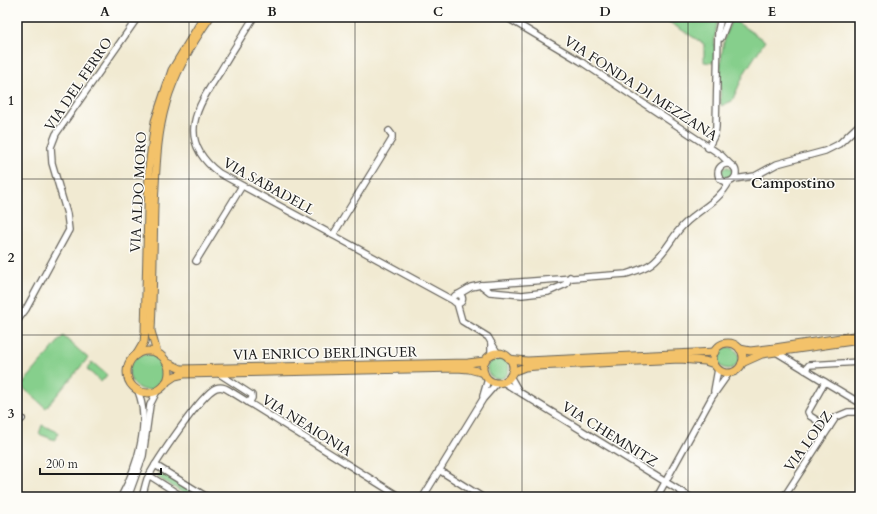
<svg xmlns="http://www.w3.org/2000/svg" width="877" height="514" font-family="Cardo,serif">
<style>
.green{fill:#86cf8c;stroke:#517654}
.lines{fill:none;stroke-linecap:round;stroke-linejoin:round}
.minor-casing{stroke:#67645c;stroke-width:8}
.major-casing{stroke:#67645c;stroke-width:9}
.minor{stroke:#fff;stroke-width:5.5}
.major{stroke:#f3c26a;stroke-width:7}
.grid{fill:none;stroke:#1c1c1c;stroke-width:1;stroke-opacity:0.55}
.labels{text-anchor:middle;stroke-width:3;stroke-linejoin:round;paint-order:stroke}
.street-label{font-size:14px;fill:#1c1c1c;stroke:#fdfcf7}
.neighbourhood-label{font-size:15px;font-weight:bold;fill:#1c1c1c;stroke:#fdfcf7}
.neatline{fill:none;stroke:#1c1c1c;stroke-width:1.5}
.grid-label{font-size:13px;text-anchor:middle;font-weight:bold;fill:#1c1c1c}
</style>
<rect width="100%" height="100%" fill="#fdfcf7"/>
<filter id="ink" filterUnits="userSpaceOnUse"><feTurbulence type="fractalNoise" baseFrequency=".025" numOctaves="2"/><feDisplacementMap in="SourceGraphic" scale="8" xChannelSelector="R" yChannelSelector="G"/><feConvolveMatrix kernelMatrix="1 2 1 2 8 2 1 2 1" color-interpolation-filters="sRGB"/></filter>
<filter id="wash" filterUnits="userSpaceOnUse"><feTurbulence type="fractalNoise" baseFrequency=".012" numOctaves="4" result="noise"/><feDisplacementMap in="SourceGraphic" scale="16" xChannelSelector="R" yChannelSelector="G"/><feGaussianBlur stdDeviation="0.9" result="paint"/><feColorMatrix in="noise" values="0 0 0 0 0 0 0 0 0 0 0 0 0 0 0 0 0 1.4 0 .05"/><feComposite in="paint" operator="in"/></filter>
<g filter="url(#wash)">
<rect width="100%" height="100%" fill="#f1ead2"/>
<!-- green -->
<g class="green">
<path d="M661 17H718L715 37 714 63 704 62V44Z"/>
<path d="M732 19 765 41 745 72 732 101 721 106C719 78 719 45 732 19Z"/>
<circle cx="727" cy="173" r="6"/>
<path d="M63 336 88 358 46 408 21 386Z"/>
<circle cx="728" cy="358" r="11"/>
<circle cx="147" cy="372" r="18"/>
<circle cx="498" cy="368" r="11"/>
<path d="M92 362 107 375 101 382 87 369Z"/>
<path d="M42 425 58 432 55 440 39 434Z"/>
<path d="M161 470 192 490 188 496 157 477Z"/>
</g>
</g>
<g filter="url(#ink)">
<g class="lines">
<defs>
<g id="minor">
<path d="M254 17C243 35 231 53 220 72 196 108 176 140 219 173L454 301"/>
<path d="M506 17 580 61 721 155 730 164"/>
<path d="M721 38 729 17"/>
<path d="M708 148 715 134 716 127 718 31 721 17"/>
<circle cx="727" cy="173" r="9"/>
<path d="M734 179 755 176 777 164 825 151 839 144 860 124"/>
<path d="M333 235 392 139V135L389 131"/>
<path d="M196 261 242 186"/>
<path d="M481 285 490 292 522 295 548 292 566 284 570 277"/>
<path d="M459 294 471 287 481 285 626 274C635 271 644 269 652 263 664 254 670 241 679 230 695 210 717 205 729 182"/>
<circle cx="458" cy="299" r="4.5"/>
<path d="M457 303 462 321 488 337 498 354"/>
<path d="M17 321 26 309 69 230 67 214 52 163 51 147 56 134 138 17"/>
<path d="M491 343V355"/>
<path d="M776 352 825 382 808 412 810 416 829 428"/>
<path d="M805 370 809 365 860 362"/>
<path d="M218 373 252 395V398L249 403"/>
<path d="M510 376 518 390"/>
<path d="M503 382 690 497"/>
<path d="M825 382 860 403"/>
<path d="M714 391 718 369"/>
<path d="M483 396 488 379"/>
<path d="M17 416 22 419"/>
<path d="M155 465 207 497"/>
<path d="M439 470 482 497"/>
<path d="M150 476 183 497"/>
<path d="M121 497C137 467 151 424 138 391"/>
<path d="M128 497 143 456 150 405 157 391"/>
<path d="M142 497C144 491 145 485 147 479 156 462 201 394 216 388 221 386 226 388 230 391L400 497"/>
<path d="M423 497 483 399 497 383"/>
<path d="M657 497 712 397 729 373"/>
<path d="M784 497 836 417 848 412H860"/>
</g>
<g id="major">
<circle cx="728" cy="358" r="15"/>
<path d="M740 349 750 351 775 348 860 335"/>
<circle cx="148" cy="372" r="21"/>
<path d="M157 353 151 331C153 289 153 247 154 206 156 171 156 137 166 103 175 72 192 43 210 17"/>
<circle cx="498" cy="368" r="15"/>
<path d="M137 354 144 342 145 332 149 168 155 121 172 70 204 17"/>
<path d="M509 359 527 361 715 352"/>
<path d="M166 362 181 369 468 363 485 361"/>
<path d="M742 363 762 354 860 340"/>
<path d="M512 372 525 367 537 366 680 359 705 361 714 364"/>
<path d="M166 382 175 376 184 374 457 368 469 369 484 373"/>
</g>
</defs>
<!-- minor casing -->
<use href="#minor" class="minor-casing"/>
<!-- major casing -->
<use href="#major" class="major-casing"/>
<!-- minor -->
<use href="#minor" class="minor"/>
<!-- major -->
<use href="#major" class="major"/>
</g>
</g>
<!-- grid -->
<path class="grid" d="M189 17V497M355 17V497M522 17V497M688 17V497M17 179H860M17 335H860"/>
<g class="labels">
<!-- street labels -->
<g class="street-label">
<text transform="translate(78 84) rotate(-56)" y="5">VIA DEL FERRO</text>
<text transform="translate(641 88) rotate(33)" y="5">VIA FONDA DI MEZZANA</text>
<text transform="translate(269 186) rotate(29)" y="5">VIA SABADELL</text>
<text transform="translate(138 192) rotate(-87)" y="5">VIA ALDO MORO</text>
<text transform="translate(325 353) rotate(-1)" y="5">VIA ENRICO BERLINGUER</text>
<text transform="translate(307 425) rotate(32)" y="5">VIA NEAIONIA</text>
<text transform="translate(610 434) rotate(32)" y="5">VIA CHEMNITZ</text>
<text transform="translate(808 441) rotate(-54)" y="5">VIA LODZ</text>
</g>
<!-- neighbourhood labels -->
<g class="neighbourhood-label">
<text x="793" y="188">Campostino</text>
</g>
</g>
<!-- margin -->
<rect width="877" height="514" fill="none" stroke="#fdfcf7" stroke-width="44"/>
<!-- scale -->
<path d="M40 468v6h121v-6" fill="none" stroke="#1c1c1c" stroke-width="2"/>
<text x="46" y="468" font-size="12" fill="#1c1c1c" stroke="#fdfcf7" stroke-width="3" paint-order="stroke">200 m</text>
<rect x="22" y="22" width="833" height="470" class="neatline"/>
<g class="grid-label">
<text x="105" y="16">A</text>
<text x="272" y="16">B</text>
<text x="438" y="16">C</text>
<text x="605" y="16">D</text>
<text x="772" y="16">E</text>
<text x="11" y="105">1</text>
<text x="11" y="262">2</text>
<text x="11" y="418">3</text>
</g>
</svg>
